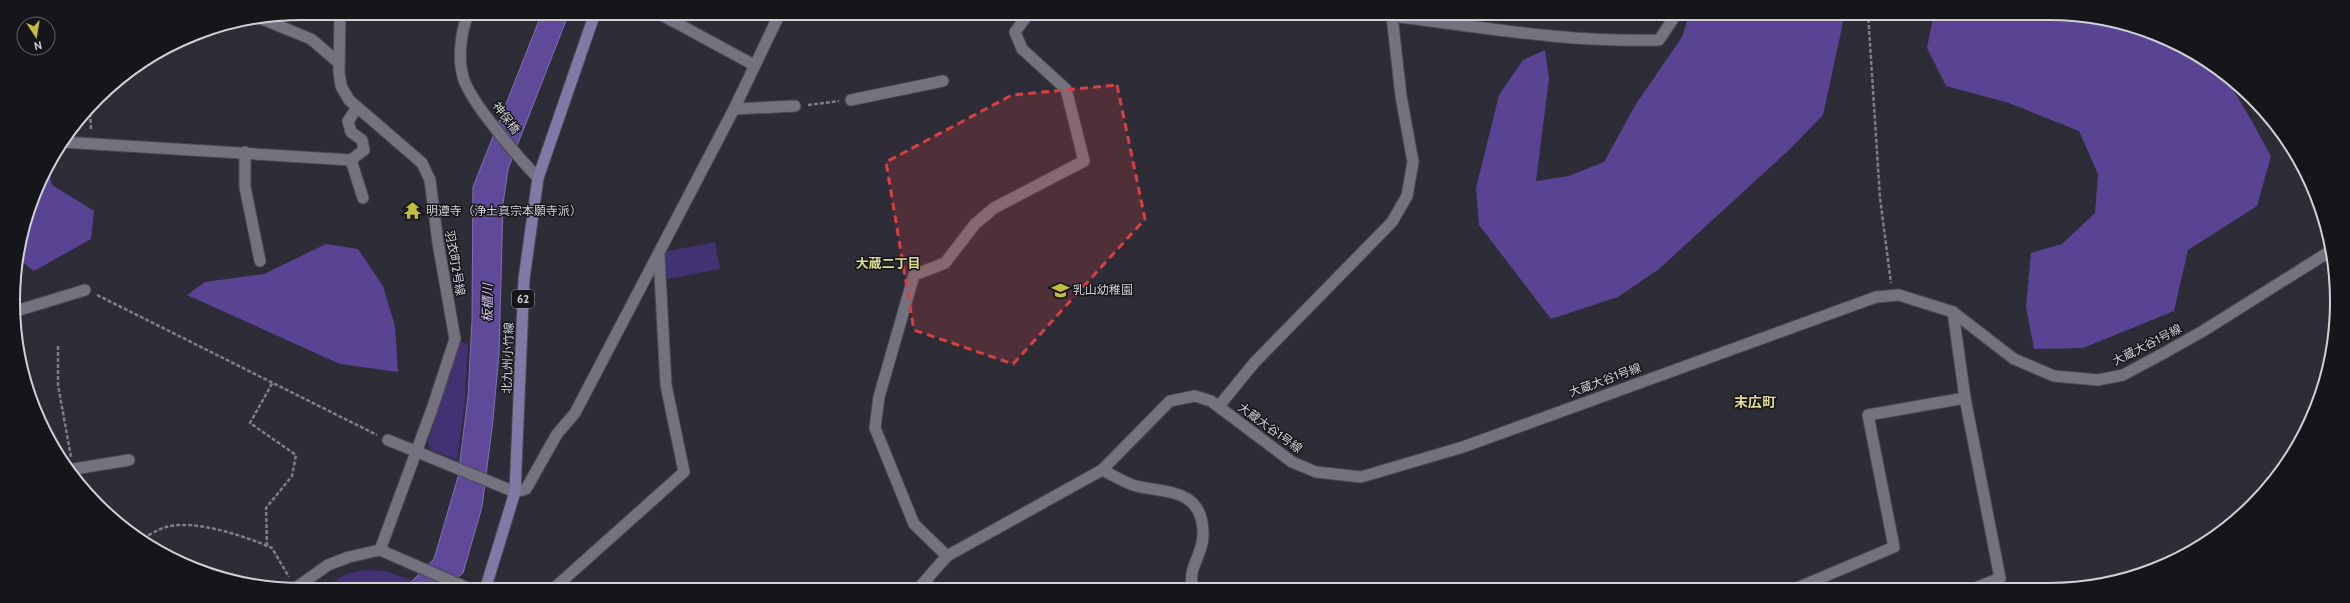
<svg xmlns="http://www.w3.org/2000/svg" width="2350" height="603" font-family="Cabin,'Noto Sans JP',sans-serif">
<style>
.green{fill:#433273}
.forest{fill:#594493}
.water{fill:#5e4a99;stroke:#8072ac}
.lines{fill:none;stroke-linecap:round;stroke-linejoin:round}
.minor-casing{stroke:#4a4952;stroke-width:13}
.tertiary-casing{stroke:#4a4952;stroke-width:13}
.primary-casing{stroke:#4a4952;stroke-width:13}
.path{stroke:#807e87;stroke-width:2.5;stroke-dasharray:4 2;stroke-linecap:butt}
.minor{stroke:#74727e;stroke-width:11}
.tertiary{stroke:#74727e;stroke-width:11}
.primary{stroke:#8279a6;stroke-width:11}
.marked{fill:#d54142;fill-opacity:0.2;stroke:#d54142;stroke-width:3;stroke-dasharray:8 5;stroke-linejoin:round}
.labels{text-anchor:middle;stroke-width:3;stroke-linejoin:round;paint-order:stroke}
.shield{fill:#16161a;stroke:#99989e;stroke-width:1}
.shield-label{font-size:11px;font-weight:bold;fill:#d1d0d7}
.street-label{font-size:12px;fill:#d1d0d7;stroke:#16161a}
.poi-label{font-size:12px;fill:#d1d0d7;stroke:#16161a;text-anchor:start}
.neighbourhood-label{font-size:13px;font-weight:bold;fill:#dedc8d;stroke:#16161a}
.water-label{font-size:13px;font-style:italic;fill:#cdc6f3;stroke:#16161a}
.quarter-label{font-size:14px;font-weight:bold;fill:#dedc8d;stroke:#16161a}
.rim{fill:none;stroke:#d1d0d7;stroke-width:2}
</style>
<rect width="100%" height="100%" fill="#2e2c37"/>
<!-- green -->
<g class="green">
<path d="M715 242 720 269 667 279 664 252Z"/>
<path d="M460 342 468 344 465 401 457 460 431 450 428 442 442 393Z"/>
<path d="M366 570 385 571 411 580 401 590H318L349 573Z"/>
</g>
<!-- forest -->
<g class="forest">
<path d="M1690 13H1845L1823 115 1790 149 1659 269 1618 297 1551 319 1479 225 1476 188 1499 95 1523 60 1545 50 1549 78 1536 181 1569 176 1604 162 1636 104 1682 37Z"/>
<path d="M1934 13C2022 13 2103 5 2183 48 2193 53 2206 58 2214 66 2238 92 2254 126 2271 156L2257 206 2188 250 2174 311 2083 348 2034 349 2026 307 2031 253 2062 244 2095 213 2098 174 2079 131 2009 103 1946 86 1927 48Z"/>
<path d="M48 166 52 185 94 211 91 239 34 271 18 258 23 227Z"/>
<path d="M326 244 358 249 383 286 395 326 398 372 340 364 187 295 205 282 264 274Z"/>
</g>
<!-- water -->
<path class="water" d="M542 13H569L508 169 503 204 499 353 493 420 482 507 463 573 442 590H403L434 559 458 477 468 396 472 320 473 187Z"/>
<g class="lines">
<defs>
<g id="minor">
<path d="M340 13 339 72 341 86 349 100 422 163 430 180 438 243 455 339 432 409 380 550"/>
<path d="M468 13C461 33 457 59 464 80 473 105 518 157 538 178"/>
<path d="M658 13 754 65"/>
<path d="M257 17 311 39 339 63"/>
<path d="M181 41 208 30"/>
<path d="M851 100 943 81"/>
<path d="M734 109 795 106"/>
<path d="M62 142 351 160 364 150 362 140 351 132 348 121 357 108"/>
<path d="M245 152V187L260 261"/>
<path d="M351 160 363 198"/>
<path d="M16 311 85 290"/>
<path d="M1953 312 1965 398 2000 578 1975 588"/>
<path d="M1219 406 1254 363 1392 222 1407 196 1413 162 1401 96 1392 16C1480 27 1570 43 1659 40L1677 13"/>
<path d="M388 440 515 492 526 489 557 434 575 413 734 109 780 13"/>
<path d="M68 470 129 460"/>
<path d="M1102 470C1113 475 1125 483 1136 486 1167 493 1202 489 1203 532 1204 548 1195 559 1192 573 1191 578 1192 584 1192 589"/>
<path d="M947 556 914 524 875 428 879 397 914 275 945 263 975 224 994 208 1084 161 1066 89 1022 49 1015 32 1029 13"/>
<path d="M1797 588 1894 547 1868 415 1965 398"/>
<path d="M552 590 684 472 666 385 659 256"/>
</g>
<g id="tertiary">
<path d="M294 589 328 565 349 557 380 550 472 590"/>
<path d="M918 589 947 556 1102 470 1170 401 1195 396 1211 401 1292 462 1316 472 1361 477 1463 447 1876 297 1899 295 1953 312 2014 359 2054 376 2098 380 2123 375 2164 353 2203 331 2332 250"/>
</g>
<path id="primary" d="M485 590 515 492 524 279 538 178 595 13"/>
</defs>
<!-- minor casing -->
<use href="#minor" class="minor-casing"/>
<!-- tertiary casing -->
<use href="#tertiary" class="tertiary-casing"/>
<!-- primary casing -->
<use href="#primary" class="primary-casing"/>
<!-- path -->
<g class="path">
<path d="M1868 13 1880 198 1891 283"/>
<path d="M808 105 839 101"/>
<path d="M90 107 91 131"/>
<path d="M97 295 377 435"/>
<path d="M58 346V385L71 457"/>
<path d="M143 538C150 535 158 529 166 527 194 519 245 536 272 548L289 577"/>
<path d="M267 546 266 508 292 476 296 455 250 423 273 382"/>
</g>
<!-- minor -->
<use href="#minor" class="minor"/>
<!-- tertiary -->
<use href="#tertiary" class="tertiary"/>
<!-- primary -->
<use href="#primary" class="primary"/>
</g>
<!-- marked area -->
<path class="marked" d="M1117 85 1145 219 1013 364 914 330 886 162 1012 95Z"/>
<!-- icons -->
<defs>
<symbol id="temple-bare" viewBox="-9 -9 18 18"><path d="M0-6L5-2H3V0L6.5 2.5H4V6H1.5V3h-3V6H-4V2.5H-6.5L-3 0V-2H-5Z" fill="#c2bd3f" stroke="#16161a" stroke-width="2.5" paint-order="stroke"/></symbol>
<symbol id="school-bare" viewBox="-9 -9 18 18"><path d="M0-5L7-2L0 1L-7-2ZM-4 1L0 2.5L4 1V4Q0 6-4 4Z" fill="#c2bd3f" stroke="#16161a" stroke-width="2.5" paint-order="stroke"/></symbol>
</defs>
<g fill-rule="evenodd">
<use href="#temple-bare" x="400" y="198" width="25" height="25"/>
<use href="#school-bare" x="1048" y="278" width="25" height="25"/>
</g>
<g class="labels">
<!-- shield labels -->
<rect class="shield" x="512" y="290" width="22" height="18" rx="3"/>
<g class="shield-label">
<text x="523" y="303">62</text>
</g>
<!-- street labels -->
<g class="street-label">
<text transform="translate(506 118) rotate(53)" y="4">神保橋</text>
<text transform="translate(455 263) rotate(80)" y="4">羽衣町2号線</text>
<text transform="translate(2147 345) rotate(-27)" y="4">大蔵大谷1号線</text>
<text transform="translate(508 358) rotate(-88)" y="4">北九州小竹線</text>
<text transform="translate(1605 380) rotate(-20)" y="4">大蔵大谷1号線</text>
<text transform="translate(1270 428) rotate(36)" y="4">大蔵大谷1号線</text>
</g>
<!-- poi labels -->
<g class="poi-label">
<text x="426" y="215">明遵寺（浄土真宗本願寺派）</text>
<text x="1073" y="294">乳山幼稚園</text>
</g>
<!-- neighbourhood labels -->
<g class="neighbourhood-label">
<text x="888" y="268">大蔵二丁目</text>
</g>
<!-- water labels -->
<g class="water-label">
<text transform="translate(487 303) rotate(-89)" y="5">板櫃川</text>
</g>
<!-- quarter labels -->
<g class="quarter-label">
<text x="1755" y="407">末広町</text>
</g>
</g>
<!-- crop -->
<path d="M0 0H2350V603H0ZM301 20H2049A281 281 0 0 1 2330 301V302A281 281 0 0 1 2049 583H301A281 281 0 0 1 20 302V301A281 281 0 0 1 301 20Z" fill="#16161a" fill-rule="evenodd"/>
<path class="rim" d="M301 20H2049A281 281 0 0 1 2330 301V302A281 281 0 0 1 2049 583H301A281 281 0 0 1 20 302V301A281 281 0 0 1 301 20Z"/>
<!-- north arrow -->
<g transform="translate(36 36) rotate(168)"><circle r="19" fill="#16161a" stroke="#616066"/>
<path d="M0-3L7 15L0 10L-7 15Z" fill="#c2bd3f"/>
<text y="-6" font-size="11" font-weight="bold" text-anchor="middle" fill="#d1d0d7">N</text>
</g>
</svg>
